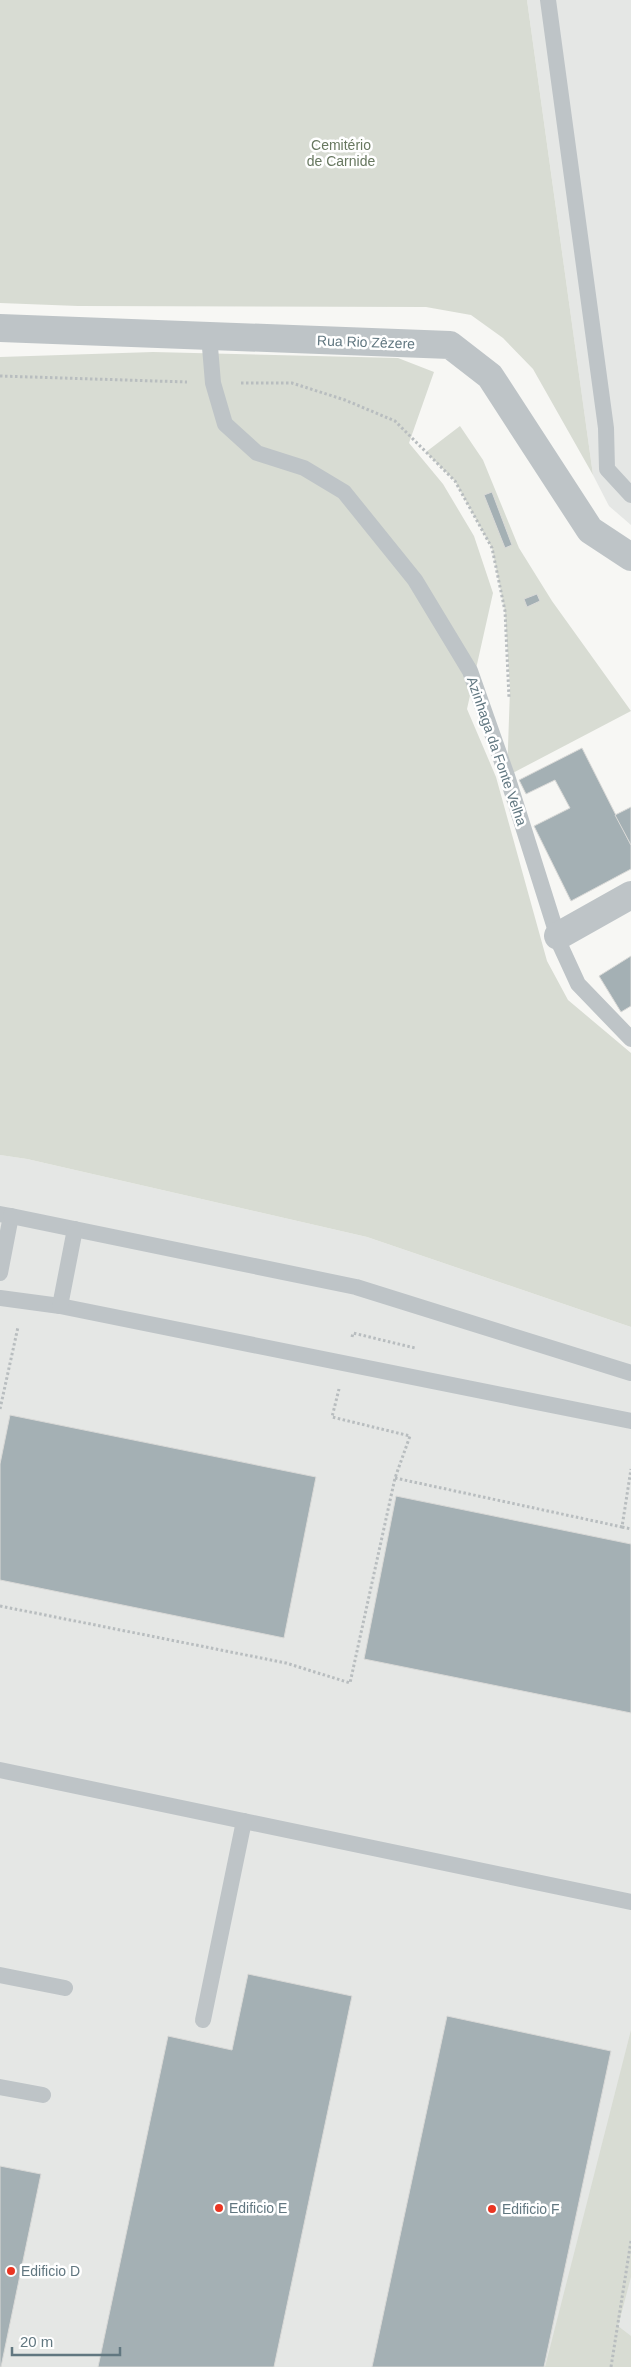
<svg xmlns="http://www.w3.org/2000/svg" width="631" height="2367" font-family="Helvetica,sans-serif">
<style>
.built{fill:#e5e7e5}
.green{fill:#d8dcd3}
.building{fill:#a4b0b4;stroke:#d9d9d7}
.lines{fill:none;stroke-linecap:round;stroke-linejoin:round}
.path{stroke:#b8bdbf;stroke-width:3;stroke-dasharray:2.5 2.5;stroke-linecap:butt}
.service{stroke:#bec4c7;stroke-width:16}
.minor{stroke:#bec4c7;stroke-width:28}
.tertiary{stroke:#bec4c7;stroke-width:28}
.poi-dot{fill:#ea3522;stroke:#fff;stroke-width:2}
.labels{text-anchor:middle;stroke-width:5;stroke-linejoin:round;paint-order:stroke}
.park-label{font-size:14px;fill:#687860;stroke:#fff}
.street-label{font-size:14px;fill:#617780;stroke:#fff}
.poi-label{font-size:14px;fill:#617780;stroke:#fff;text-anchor:start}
</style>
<rect width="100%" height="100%" fill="#f7f7f4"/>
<!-- built -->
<g class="built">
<path d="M527 0H631V525L609 506 593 475Z"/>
<path d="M0 1155 27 1159 367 1237 631 1327V2367H0Z"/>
</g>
<!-- green -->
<g class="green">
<path d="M0 0H527L593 475 533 369 503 338 471 315 426 307 78 306 0 303Z"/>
<path d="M153 352 398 358 434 372 409 443 443 484 474 536 493 593 467 709 496 777 547 961 568 1000 631 1053V1327L367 1237 27 1159 0 1155V357Z"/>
<path d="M460 426 483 460 519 548 552 601 631 711 507 776 510 689 505 611 492 548 455 481 426 452Z"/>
<path d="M631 2030V2277L618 2326 631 2336V2367H545Z"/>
</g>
<!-- building -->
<g class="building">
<path d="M492 492 512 545 505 548 484 495Z"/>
<path d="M537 594 540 601 527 607 524 599Z"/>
<path d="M582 748 631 845V869L571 901 534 826 570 808 555 780 526 794 519 780Z"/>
<path d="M631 807V845L615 815Z"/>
<path d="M631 956V1006L621 1012 599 976Z"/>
<path d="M10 1415 316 1477 284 1638 0 1580V1464Z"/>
<path d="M396 1496 631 1544V1713L364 1659Z"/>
<path d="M248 1974 352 1996 274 2367H98L168 2036 232 2050Z"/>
<path d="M447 2016 611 2051 544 2367H372Z"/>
<path d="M0 2166 41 2174 1 2367H0Z"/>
</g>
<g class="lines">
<!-- path -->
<g class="path">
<path d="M0 376 187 382"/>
<path d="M241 383H292L345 400 395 421 455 481 492 548 505 611 509 698"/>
<path d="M352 1337 353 1333 415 1348"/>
<path d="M0 1409 18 1327"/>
<path d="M395 1478 622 1527 631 1469"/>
<path d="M622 1527 631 1529"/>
<path d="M0 1606 286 1663 350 1683 395 1478 410 1436 332 1417 339 1389"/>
<path d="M611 2367 631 2241"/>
</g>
<!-- service -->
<g class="service">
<path d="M548 0 606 428 607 469 631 495"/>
<path d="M209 335 213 383 225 424 257 453 304 468 344 492 415 580 470 671 507 776 561 947 578 984 631 1039"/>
<path d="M0 1214 11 1216 0 1273"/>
<path d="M11 1216 356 1287 631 1373"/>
<path d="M0 1298 60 1306 631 1421"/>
<path d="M60 1306 75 1229"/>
<path d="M0 1770 631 1902"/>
<path d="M0 1975 65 1988"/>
<path d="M203 2020 244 1821"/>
<path d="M0 2087 43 2095"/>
</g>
<!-- minor -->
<path class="minor" d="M558 936 631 895"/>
<!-- tertiary -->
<path class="tertiary" d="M0 328 450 345 490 376 590 530 631 557"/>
</g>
<!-- markers -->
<g class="poi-dot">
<circle cx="219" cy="2208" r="5"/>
<circle cx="492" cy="2209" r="5"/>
<circle cx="11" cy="2271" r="5"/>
</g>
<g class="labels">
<!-- park labels -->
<g class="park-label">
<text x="341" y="150">Cemitério<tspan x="341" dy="16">de Carnide</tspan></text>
</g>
<!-- street labels -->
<g class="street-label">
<text transform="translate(366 342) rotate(2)" y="5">Rua Rio Zêzere</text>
<text transform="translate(497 751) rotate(71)" y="5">Azinhaga da Fonte Velha</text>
</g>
<!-- poi labels -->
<g class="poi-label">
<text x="229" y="2213">Edificio E</text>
<text x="502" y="2214">Edificio F</text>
<text x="21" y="2276">Edificio D</text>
</g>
</g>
<!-- scale -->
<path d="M12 2347v8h108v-8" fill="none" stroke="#617780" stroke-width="2.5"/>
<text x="20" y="2347" font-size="15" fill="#617780" stroke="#ffffff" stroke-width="4" paint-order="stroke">20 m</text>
</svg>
